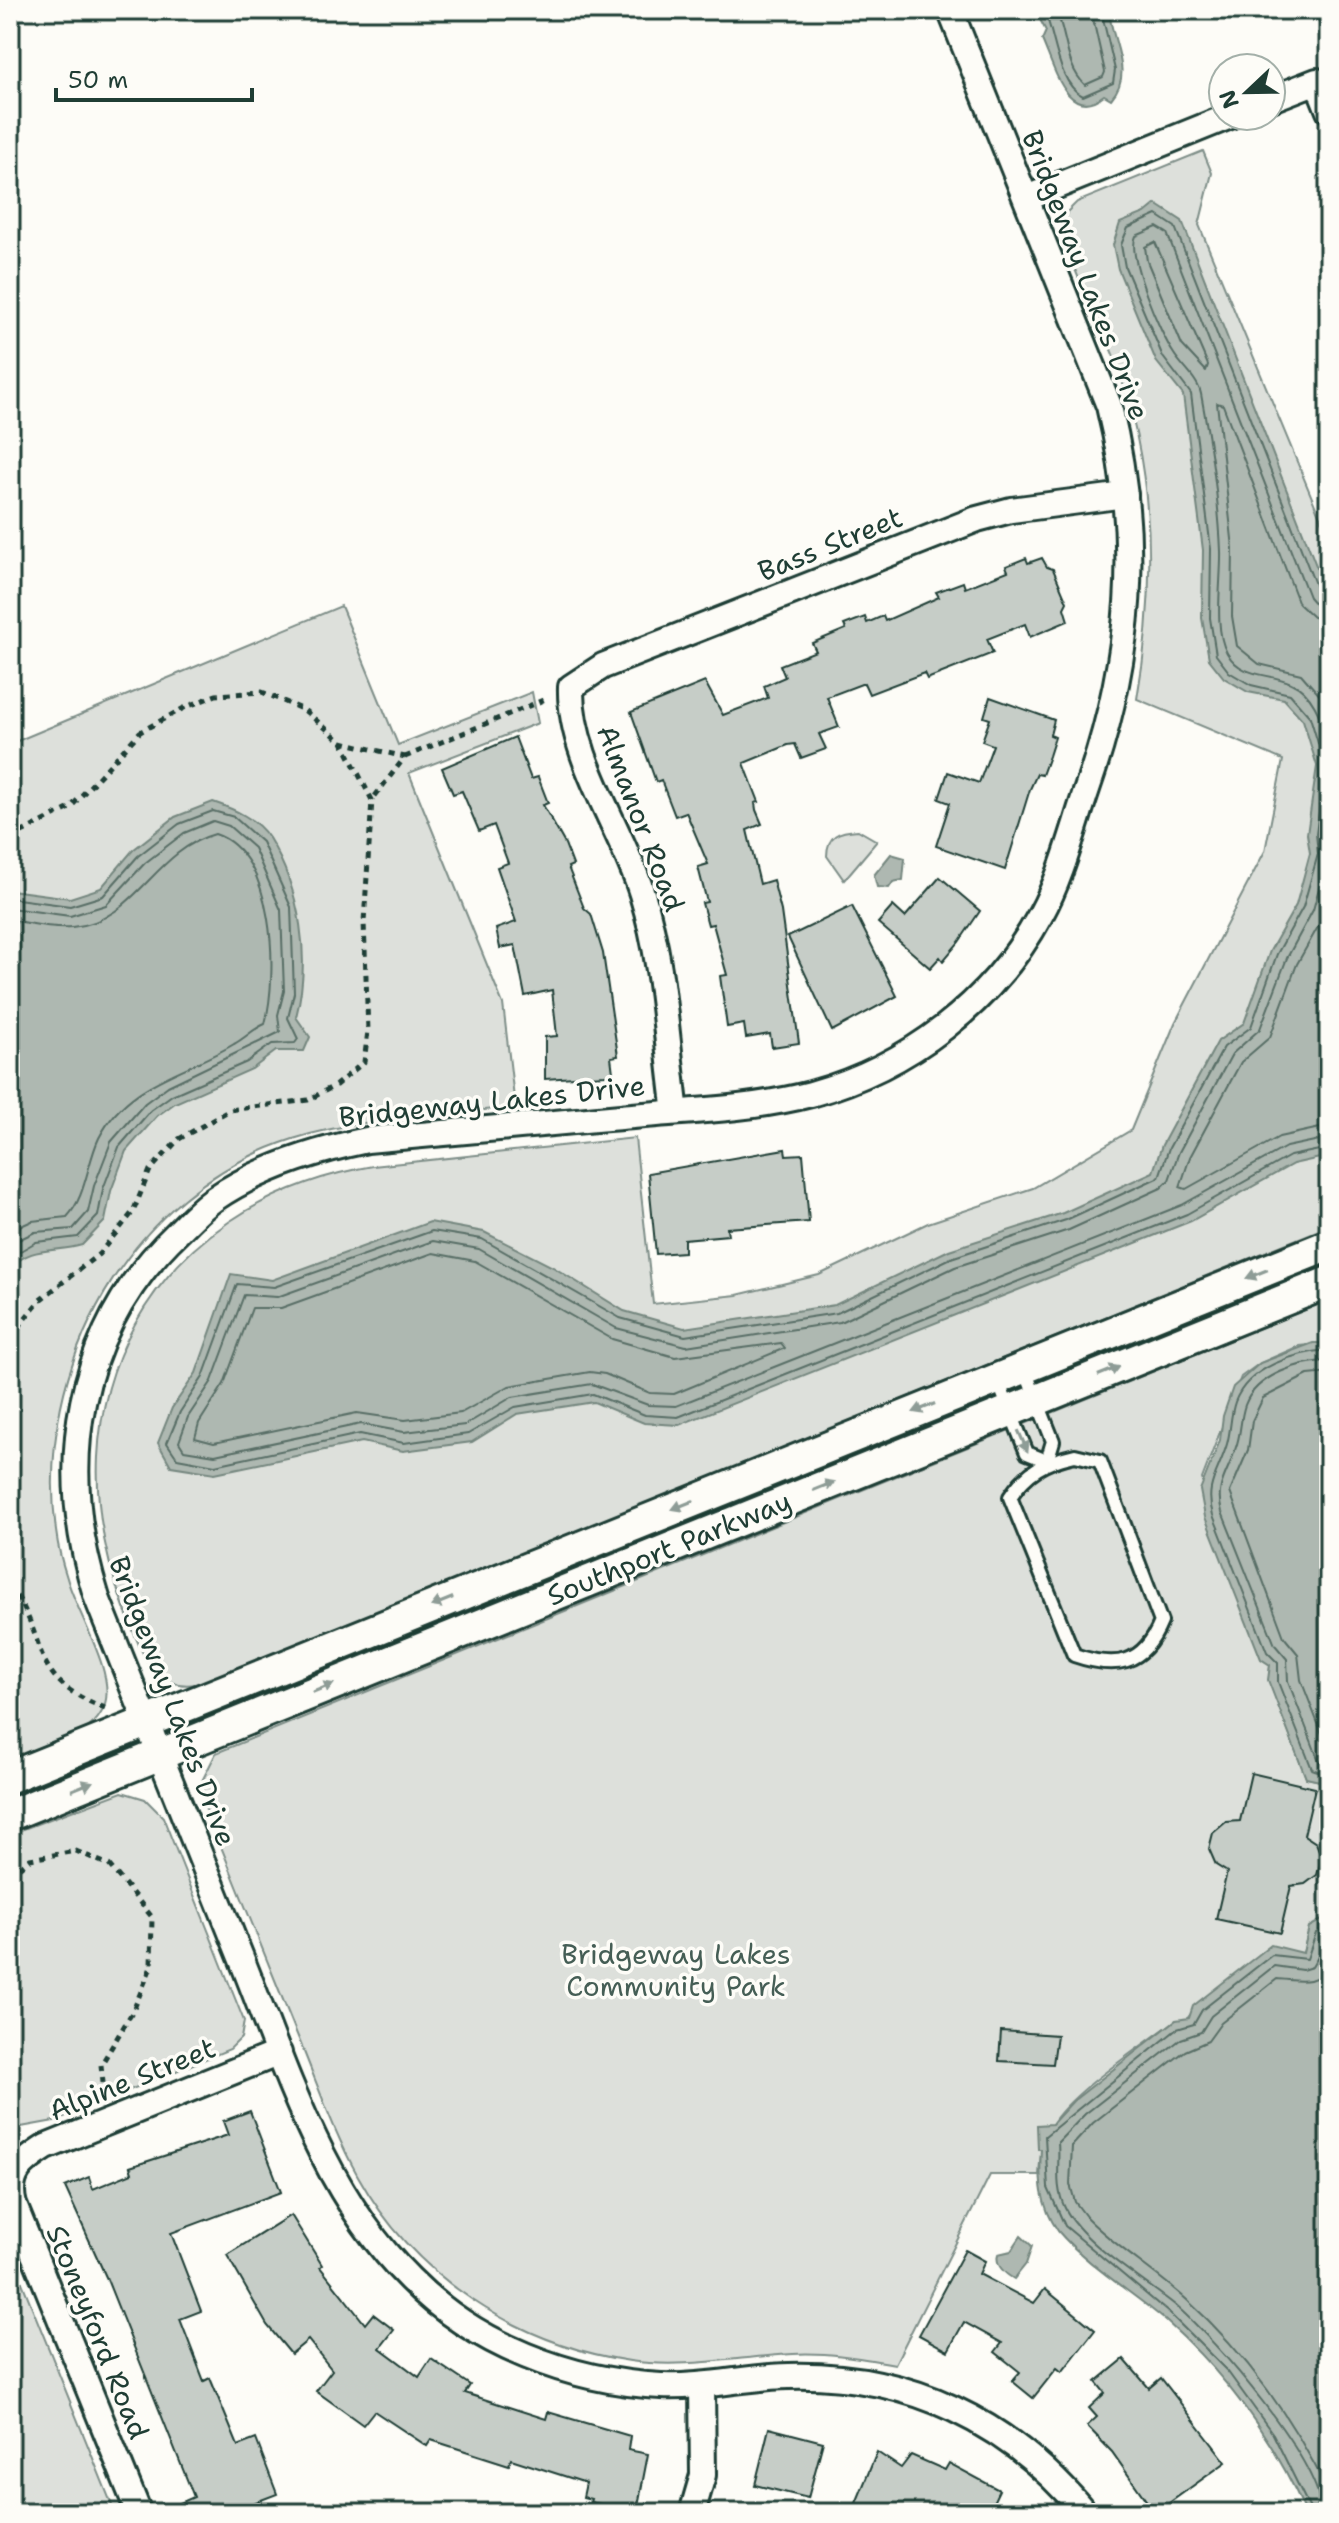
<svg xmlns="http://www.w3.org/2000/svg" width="1339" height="2523" font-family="'Shantell Sans',sans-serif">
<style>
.green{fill:#dde0db;stroke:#7e8e88;stroke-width:2}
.water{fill:#aeb8b1;stroke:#75877f;stroke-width:2}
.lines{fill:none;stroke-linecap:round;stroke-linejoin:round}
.shore{stroke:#586e66;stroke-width:2}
.building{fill:#c6cdc7;stroke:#1f3d34;stroke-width:2}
.service-casing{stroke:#1f3d34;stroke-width:18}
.minor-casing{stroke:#1f3d34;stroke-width:30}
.tertiary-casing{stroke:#1f3d34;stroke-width:36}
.path{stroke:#1f3d34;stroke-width:5;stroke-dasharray:6 6;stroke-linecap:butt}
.service{stroke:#fdfcf7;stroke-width:12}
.minor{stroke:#fdfcf7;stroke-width:24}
.tertiary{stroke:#fdfcf7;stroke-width:30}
.oneway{fill:#8e9c96}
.labels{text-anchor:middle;stroke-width:7;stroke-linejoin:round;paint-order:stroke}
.street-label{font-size:28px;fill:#1f3d34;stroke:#fdfcf7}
.park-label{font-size:28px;fill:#455e55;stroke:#fdfcf7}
</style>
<rect width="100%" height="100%" fill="#fdfcf7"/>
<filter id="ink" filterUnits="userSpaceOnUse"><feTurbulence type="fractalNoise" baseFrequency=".0125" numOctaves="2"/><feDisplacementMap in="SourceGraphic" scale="16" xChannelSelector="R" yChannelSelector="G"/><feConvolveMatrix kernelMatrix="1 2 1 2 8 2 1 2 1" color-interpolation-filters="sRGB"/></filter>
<g filter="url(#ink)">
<!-- green -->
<g class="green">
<path d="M1203 151 1212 173 1199 225 1329 539V1226L209 1681C153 1699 142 1652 125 1610 43 1402 151 1203 373 1166L635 1138 653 1304 737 1295 819 1275 928 1223 1033 1188 1131 1130 1175 1023 1265 851 1283 760 1137 699C1157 584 1155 468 1114 357 1100 320 1067 264 1063 227L1067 212 1077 202Z"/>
<path d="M341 606 398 745 532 692 538 723 409 773 503 1004 515 1107C441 1115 364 1117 293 1139 129 1191 34 1366 56 1531 58 1547 62 1563 67 1578 76 1612 115 1671 105 1704 95 1739 40 1749 10 1761V744Z"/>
<path d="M858 830 877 841 844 880 827 856C827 835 839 831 858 830Z"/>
<path d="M1329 1300V1343L1299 1346 1260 1363 1241 1377 1202 1479 1270 1665 1269 1681 1306 1778 1329 1783V1916L1309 1928 1303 1953 1193 2011 1186 2020H1176C1144 2045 1069 2093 1051 2126 1042 2142 1040 2157 1039 2175H990L895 2364C861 2358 827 2352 793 2354 738 2357 684 2369 630 2361 517 2344 414 2277 358 2176 333 2131 316 2080 296 2032 266 1957 236 1882 205 1807L202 1781 216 1753Z"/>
<path d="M122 1792 145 1799 163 1817 244 2021 241 2038 230 2049 54 2121 10 2129V1834Z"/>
<path d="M10 2254 15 2265 115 2513H10Z"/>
</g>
<!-- water -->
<g class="water">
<path d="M1035 10H1109C1111 42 1135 72 1111 99L1104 95C1067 124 1054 66 1042 40L1046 31Z"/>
<path d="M1156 204 1182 221 1329 599V1156L1293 1164 1191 1221 679 1425 644 1423 594 1402 517 1414 472 1442 403 1451 362 1442 215 1473 171 1466 158 1443 172 1408 196 1373 231 1274 272 1280 430 1222 484 1232 553 1267 624 1311 684 1328 835 1305 949 1250 1063 1213 1153 1172 1162 1145 1218 1041 1244 1023 1270 951 1296 905 1310 853 1307 834 1317 766 1303 720 1284 699 1248 692 1224 678 1209 659 1202 618 1203 550 1183 395 1156 361 1118 269 1113 245 1120 223 1145 213Z"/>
<path d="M213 802C234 809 257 819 269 838 301 890 311 959 296 1017L310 1037 304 1051H276L252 1069 175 1103 157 1116 126 1151 111 1191 105 1221 82 1245C56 1253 29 1245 10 1269V890L70 898 101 888 133 850 175 817Z"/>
<path d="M891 854 905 858 903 880 893 882 889 888 877 887 874 875Z"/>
<path d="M1313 1343H1329V1783L1306 1778 1268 1680 1270 1665 1261 1659 1205 1517 1200 1490 1220 1440 1223 1416 1233 1387 1260 1363Z"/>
<path d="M1329 1916V2513H1306C1274 2440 1225 2374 1166 2321 1131 2291 1088 2266 1058 2231 1040 2205 1039 2180 1041 2149H1038L1037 2125 1052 2124 1073 2101 1176 2020 1189 2018 1193 2006 1271 1945 1303 1953 1309 1927Z"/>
<path d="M1021 2236 1032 2246 1026 2264 1014 2279C1005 2274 995 2265 998 2254L1011 2251Z"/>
</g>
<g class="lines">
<!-- shore -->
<g class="shore">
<path d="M1044 10C1055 32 1057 84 1083 96L1113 83 1115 70 1101 10"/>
<path d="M1056 10C1067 34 1065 66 1085 85L1103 77 1105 72 1091 10"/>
<path d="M1155 242 1208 365 1206 371 1182 345 1147 261 1145 247Z"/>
<path d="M1329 598 1318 592 1175 227 1157 215 1128 228 1121 245 1125 267 1163 357 1191 394 1211 549 1210 618 1216 655 1229 672 1251 685 1290 694 1310 717 1325 766 1316 834 1318 854 1303 907 1277 954 1251 1027 1224 1047 1169 1148 1159 1177 1066 1220 951 1258 837 1313 685 1336 620 1318 482 1239 432 1231 274 1287 237 1284 203 1377 180 1412 167 1443 177 1458 215 1465 360 1434 404 1443 468 1434 515 1407 593 1394 645 1415 678 1417 1187 1214 1290 1156 1329 1148"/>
<path d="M1329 608 1316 605 1309 597 1167 233 1157 227 1136 236C1126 255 1161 335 1174 354 1182 367 1198 379 1201 394 1210 442 1219 502 1221 551 1222 579 1213 629 1227 653 1242 679 1269 672 1291 683 1314 693 1322 722 1329 743"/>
<path d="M1329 620 1313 617 1299 604 1223 405 1217 403 1233 548 1232 616 1237 646 1259 664 1301 674 1329 706"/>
<path d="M1329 810 1328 855 1313 910 1287 958 1260 1029 1232 1054 1179 1152 1169 1180 1161 1188 1069 1230 955 1267 840 1322 686 1346 616 1328 479 1249 433 1241 277 1297 244 1295 212 1381 188 1417 179 1442 184 1450 215 1455 361 1424 404 1432 465 1425 512 1397 592 1384 648 1405 676 1406 1182 1205 1286 1147 1329 1138"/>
<path d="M1329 897 1323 918 1297 964 1270 1037 1241 1062 1190 1157 1180 1187 1186 1189 1279 1137 1329 1126"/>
<path d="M10 898 70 906 103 896 138 856 179 824 213 811 234 817 262 842 291 907 294 993 288 1018 298 1039 295 1043 272 1044 247 1062 172 1095 151 1110 119 1147 103 1189 98 1216 78 1237 36 1242 10 1257"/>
<path d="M10 908 70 916 106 905 145 863 184 833 213 821 229 826 254 848 281 910 284 991 278 1015 280 1032 168 1086 145 1103 111 1142 94 1186 88 1212 73 1229 35 1232 10 1244"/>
<path d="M10 920C30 923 52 929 72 927 136 922 153 851 215 834 276 854 278 974 265 1024 253 1029 245 1038 234 1044 185 1074 128 1081 99 1138 87 1163 86 1197 67 1217L32 1221 10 1231"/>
<path d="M433 1253 475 1261 612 1339 675 1357 781 1343 785 1348 674 1394 650 1393 605 1374 590 1372 509 1386 461 1413 405 1420 357 1413 214 1443 195 1438 199 1423 224 1384 252 1308H281Z"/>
<path d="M1329 1350C1296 1352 1248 1367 1235 1402 1230 1416 1231 1430 1227 1444 1219 1472 1204 1485 1213 1515L1267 1652 1278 1663V1682L1312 1769 1329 1775"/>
<path d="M1329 1361C1301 1361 1256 1375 1245 1405 1240 1419 1241 1434 1236 1447 1229 1472 1214 1485 1222 1512L1275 1645 1287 1659 1288 1681 1319 1761 1329 1765"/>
<path d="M1329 1373 1308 1375 1263 1398 1252 1421 1248 1450 1230 1492 1284 1637 1298 1654 1301 1680 1329 1752"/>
<path d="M1329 1966C1314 1987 1298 1980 1277 1979L1221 2023 1208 2041 1185 2051 1093 2123 1072 2146 1070 2184 1075 2202 1087 2218C1117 2248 1155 2271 1187 2300 1248 2355 1292 2419 1329 2492"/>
<path d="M1312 2513 1273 2434 1228 2372 1170 2314 1065 2226 1048 2188 1045 2136 1177 2029 1194 2024 1202 2010 1272 1955 1307 1959 1316 1933 1329 1926"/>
<path d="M1322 2513C1320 2460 1216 2340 1175 2305 1143 2279 1083 2244 1065 2208 1054 2186 1060 2164 1058 2142L1085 2114 1181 2039 1201 2032 1211 2016 1274 1966 1302 1970 1312 1967 1329 1938"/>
</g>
</g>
<!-- building -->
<g class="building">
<path d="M1026 558 1028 563 1042 558 1047 567 1053 569 1067 602 1064 608 1068 621 1030 637 1025 624 987 639 993 653 927 679 924 673 869 694 864 683 827 697 839 727 819 734 826 749 801 758 795 744 788 745 744 763 759 802 755 803 756 810 762 824 747 830 760 884 773 880 781 911 799 1043 772 1047 770 1034 746 1038 744 1024 727 1027 720 976 727 975 713 924 708 925 702 903 707 902 698 867 708 864 686 812 675 816 661 780 656 782 631 712 705 682 723 715 768 698 764 686 785 677 780 665 816 651 812 643 846 629 844 625 865 617 867 623 883 616 885 621 939 597 936 592 963 582 965 588 1008 571 1006 566Z"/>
<path d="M990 697 1054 720 1050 735 1055 737 1049 756 1042 775 1037 774 1030 789 1005 870 936 846 950 803 939 799 948 772 979 783 993 745 982 741 990 719 984 717Z"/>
<path d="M515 737 531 779 538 777 548 803 543 805 565 844 573 865 568 867 584 908 591 914 603 953 618 1056 611 1057 613 1073 605 1075 545 1079V1037L557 1036 552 990 525 996 515 945 500 948 496 929 516 922 497 867 508 863 494 825 479 831 462 791 453 794 442 768Z"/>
<path d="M940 877 980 911 959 942 943 961 940 957 930 968 878 923 893 906 905 917Z"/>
<path d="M852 906 897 996 832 1031 788 937Z"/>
<path d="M785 1149 786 1155 803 1154 809 1222 727 1228 728 1235 684 1239V1252L656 1254 648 1173Z"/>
<path d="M1251 1773 1315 1788 1304 1835 1316 1843 1322 1858 1317 1875 1305 1884 1291 1886 1280 1933 1216 1919 1227 1872 1216 1865 1209 1849 1213 1833 1226 1822 1240 1821Z"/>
<path d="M1001 2031 1057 2035 1053 2064 999 2061Z"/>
<path d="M250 2111 281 2192 171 2233 201 2311 180 2319 204 2381 210 2378 238 2446 256 2439 277 2494 227 2513H157L194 2497 106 2277 65 2187 89 2177 93 2189 132 2173 130 2167 228 2135 223 2121Z"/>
<path d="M291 2215 322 2265 320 2267 365 2324 373 2314 394 2330 380 2348 419 2377 431 2359 470 2385 465 2393 546 2419 548 2412 630 2436 628 2450 648 2454 637 2511 590 2502 591 2499 583 2497 586 2483 511 2459 509 2465 431 2440 427 2446 374 2411 363 2425 316 2391 332 2370 308 2340 291 2354 267 2325 227 2255Z"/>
<path d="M965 2250 985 2261 979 2274 1034 2303 1045 2289 1095 2330 1062 2372 1057 2368 1033 2398 1012 2381 1020 2372 995 2352 1002 2343 964 2322 948 2351 919 2335Z"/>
<path d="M1124 2359 1149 2388 1161 2378 1226 2462 1155 2513 1112 2452 1087 2426 1097 2417 1089 2408 1105 2393 1096 2382Z"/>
<path d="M769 2428 823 2442 808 2498 755 2485Z"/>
<path d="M877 2452 901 2468 911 2455 945 2470 949 2463 999 2490 988 2513H865L854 2508Z"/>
</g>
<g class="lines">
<defs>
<g id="service">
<path d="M1024 1368 1053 1441 1047 1461"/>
<path d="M997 1379 1027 1453 1047 1461"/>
<path d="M1075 1455 1100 1461 1161 1622C1143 1666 1115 1669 1074 1655L1010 1497C1027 1471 1044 1462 1075 1455Z"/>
</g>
<g id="minor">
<path d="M950 10 1109 406C1142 540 1132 660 1087 789 1073 830 1062 876 1041 914 993 1003 908 1067 811 1094 750 1110 683 1111 621 1117 536 1124 451 1132 367 1140 314 1151 259 1168 214 1199 201 1208 189 1221 178 1232 75 1330 55 1466 97 1598 145 1717 193 1836 240 1955 285 2067 322 2192 410 2279 475 2345 569 2381 661 2386 704 2388 746 2377 789 2376 909 2373 1009 2421 1085 2513"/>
<path d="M1271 99 1317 81 1329 111"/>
<path d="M1027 198 1230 116"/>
<path d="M676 1112C666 1039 664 965 642 894 622 828 569 757 571 687L603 666 977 519 1011 510 1125 495"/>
<path d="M139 2513 14 2205C6 2175 22 2162 46 2147L279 2053"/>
<path d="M692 2513 703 2475 702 2386"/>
</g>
<g id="tertiary">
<path d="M10 1777 1329 1245"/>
<path d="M10 1815 1329 1282"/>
</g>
</defs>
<!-- service casing -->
<use href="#service" class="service-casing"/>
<!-- minor casing -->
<use href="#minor" class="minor-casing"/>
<!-- tertiary casing -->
<use href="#tertiary" class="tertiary-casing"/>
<!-- path -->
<g class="path">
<path d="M342 742 405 757 372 800"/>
<path d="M405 757 548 698"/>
<path d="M10 838 70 808 140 732 184 708 216 695 262 692 304 710 342 742 372 800 364 922 368 1031 364 1062 336 1085 308 1100 230 1110 179 1139 150 1170 133 1212 99 1254 40 1300 22 1322 10 1348"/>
<path d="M10 1586C52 1643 24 1677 105 1708"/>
<path d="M10 1875 30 1859 76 1851 109 1865 152 1917 151 1967 133 2011 101 2065 105 2100"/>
</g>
<!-- service -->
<use href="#service" class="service"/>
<!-- minor -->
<use href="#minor" class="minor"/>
<!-- tertiary -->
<use href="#tertiary" class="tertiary"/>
</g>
<!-- one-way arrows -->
<defs><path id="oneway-solid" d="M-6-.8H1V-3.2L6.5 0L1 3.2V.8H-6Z" transform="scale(2)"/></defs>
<g class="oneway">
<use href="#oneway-solid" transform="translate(1257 1274) rotate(158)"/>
<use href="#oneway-solid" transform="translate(1109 1371) rotate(-22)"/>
<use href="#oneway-solid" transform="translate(924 1408) rotate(158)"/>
<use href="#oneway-solid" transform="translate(1023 1441) rotate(66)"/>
<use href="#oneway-solid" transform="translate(824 1486) rotate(-22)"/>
<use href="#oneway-solid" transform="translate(683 1505) rotate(158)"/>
<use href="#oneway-solid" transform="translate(442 1602) rotate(158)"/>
<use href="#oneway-solid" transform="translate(323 1688) rotate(-22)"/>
<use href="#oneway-solid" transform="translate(82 1786) rotate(-22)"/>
</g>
</g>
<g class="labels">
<!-- street labels -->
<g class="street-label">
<text transform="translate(1086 275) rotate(69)" y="10">Bridgeway Lakes Drive</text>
<text transform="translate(830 544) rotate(-22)" y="10">Bass Street</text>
<text transform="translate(641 818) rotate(69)" y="10">Almanor Road</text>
<text transform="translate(492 1101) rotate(-6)" y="10">Bridgeway Lakes Drive</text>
<text transform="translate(669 1548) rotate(-22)" y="10">Southport Parkway</text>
<text transform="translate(173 1701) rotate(69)" y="10">Bridgeway Lakes Drive</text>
<text transform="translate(132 2079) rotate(-22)" y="10">Alpine Street</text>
<text transform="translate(98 2332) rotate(68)" y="10">Stoneyford Road</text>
</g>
<!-- park labels -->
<g class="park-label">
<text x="676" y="1964">Bridgeway Lakes<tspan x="676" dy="32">Community Park</tspan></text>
</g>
</g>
<!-- margin -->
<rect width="1339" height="2523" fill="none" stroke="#fdfcf7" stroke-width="40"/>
<rect x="20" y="20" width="1299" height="2483" fill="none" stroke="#1f3d34" stroke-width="3" filter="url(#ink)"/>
<!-- north arrow -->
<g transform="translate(1247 92) rotate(248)"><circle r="38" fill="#fdfcf7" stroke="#a4b0a9" stroke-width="2"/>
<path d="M0-6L14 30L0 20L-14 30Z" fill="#1f3d34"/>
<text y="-12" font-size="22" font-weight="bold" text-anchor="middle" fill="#1f3d34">N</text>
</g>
<!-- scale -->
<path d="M56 88v12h196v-12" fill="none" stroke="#1f3d34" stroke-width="4"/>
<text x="68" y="88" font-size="24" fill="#1f3d34" stroke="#fdfcf7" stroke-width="6" paint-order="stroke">50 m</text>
</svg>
